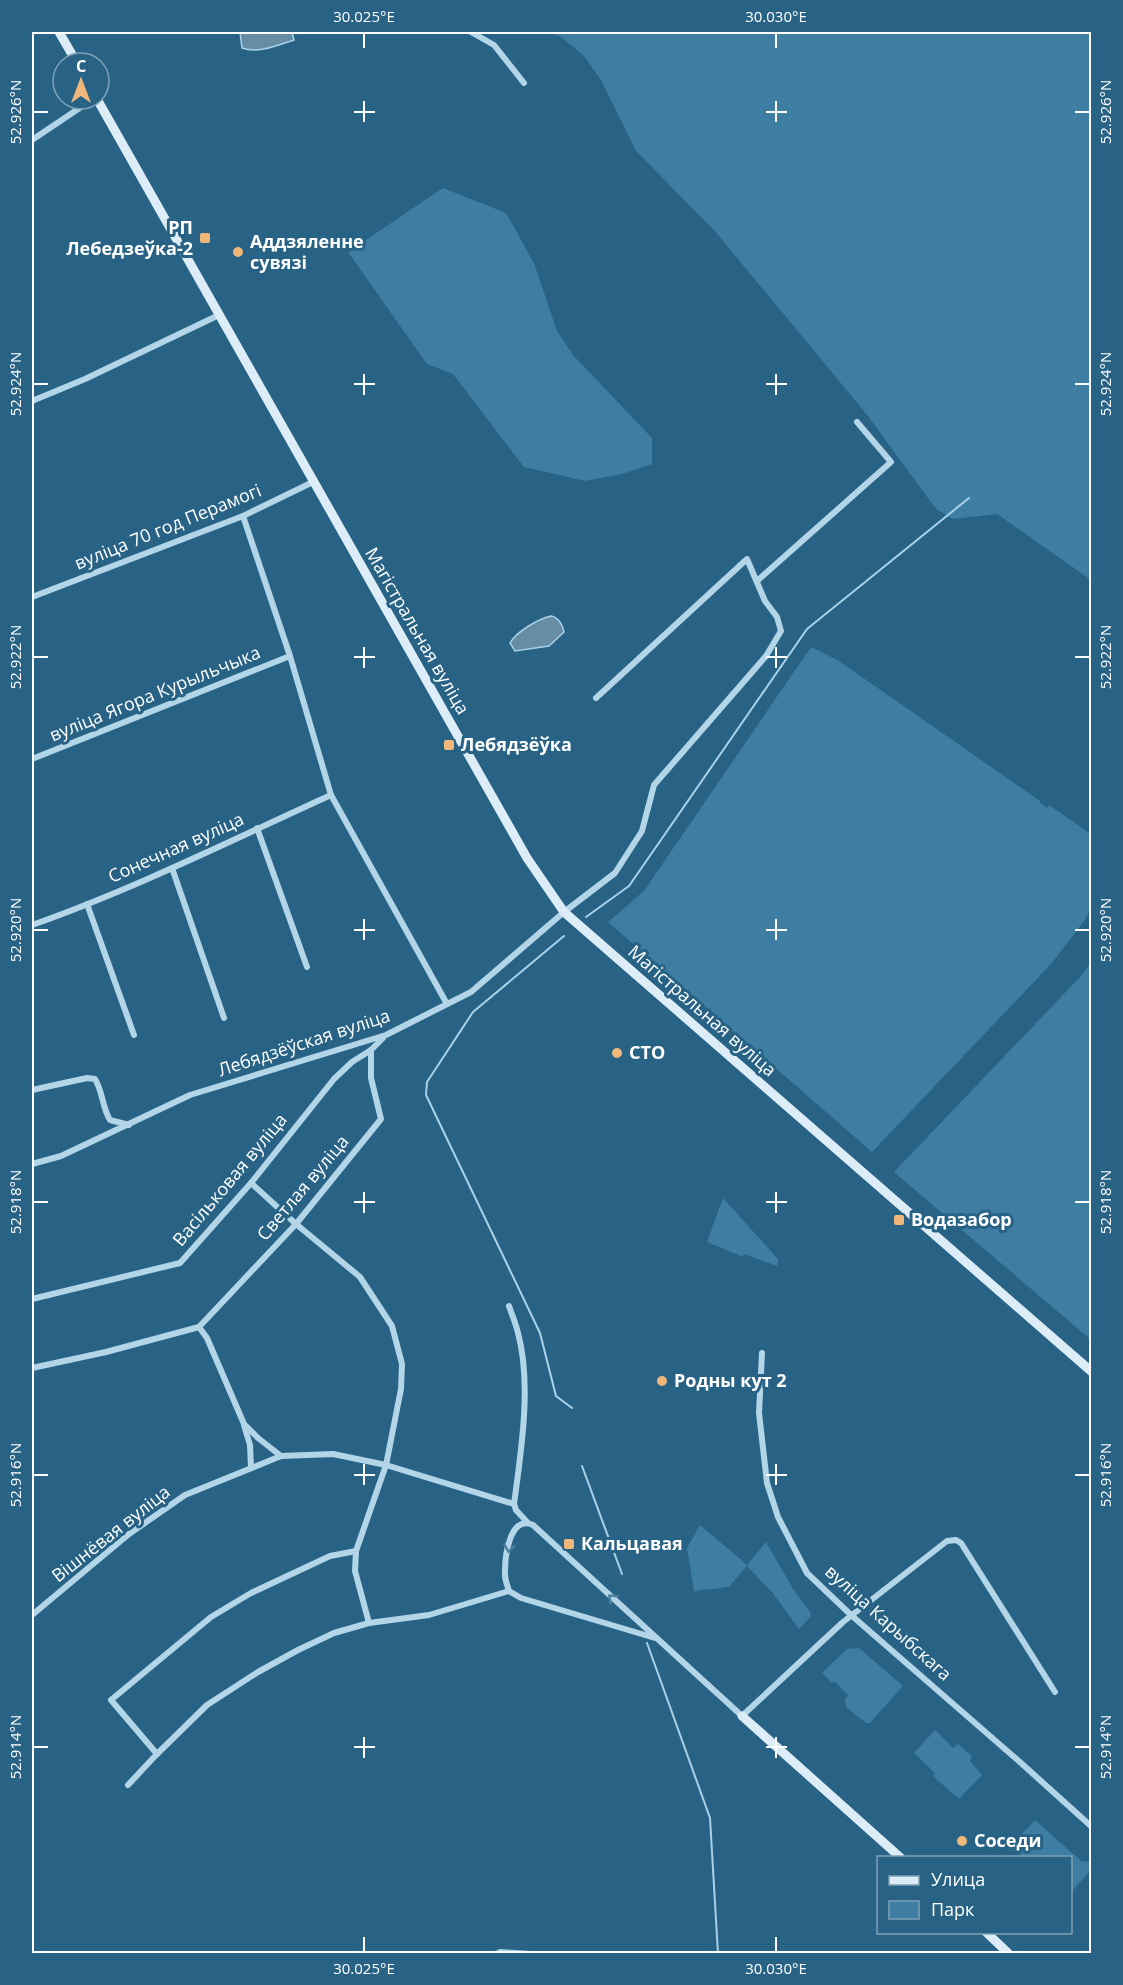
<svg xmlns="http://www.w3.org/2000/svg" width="1123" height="1985" font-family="'Open Sans',sans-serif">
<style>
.green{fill:#3d7ea2}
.water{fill:#668da4;stroke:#a8d2e8;stroke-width:1.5}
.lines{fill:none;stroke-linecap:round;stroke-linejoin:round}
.stream{stroke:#a8d2e8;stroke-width:2}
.street{stroke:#b3d5e8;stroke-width:6}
.secondary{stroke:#ddedf7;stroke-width:9}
.oneway{stroke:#4b809e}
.ticks{fill:none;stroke:#fff;stroke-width:2}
.poi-dot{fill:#efb779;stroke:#286386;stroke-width:2}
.labels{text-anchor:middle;stroke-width:6;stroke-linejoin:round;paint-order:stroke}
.poi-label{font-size:18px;font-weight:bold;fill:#fff;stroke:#286386;text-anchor:start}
.street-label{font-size:18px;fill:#fff;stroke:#286386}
.neatline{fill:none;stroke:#fff;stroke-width:2}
.ticks-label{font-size:15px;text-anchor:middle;fill:#fff}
</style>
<rect width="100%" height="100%" fill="#286386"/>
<!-- green -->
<g class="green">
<path d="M550 32H1091V580L997 514 953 519 936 509 868 416 714 230 636 151 601 80 584 56 561 37Z"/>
<path d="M443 188 506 213 534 263 557 331 573 355 652 438V464L622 474 585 481 524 467 453 374 427 364 348 252Z"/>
<path d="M811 647 839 661 1040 801V803L1047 808 1049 805 1091 834V909L1084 921 1051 964 872 1152 608 922 644 891Z"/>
<path d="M1091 962 1092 1340H1091L894 1172 1083 974Z"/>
<path d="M723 1198 778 1259 777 1266 744 1254 743 1257 707 1242Z"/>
<path d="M700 1525 747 1565 766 1542 793 1589 810 1612 811 1616 799 1629 772 1592 747 1566 729 1587 694 1591 687 1548Z"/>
<path d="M859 1648 903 1686 870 1723H866L846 1707 845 1700 848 1695 834 1681 832 1683 822 1673 847 1649Z"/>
<path d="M935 1730 953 1748 958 1744 972 1756 970 1761 982 1775 959 1799 933 1776 935 1773 914 1753Z"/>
<path d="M1035 1820 1081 1861 1091 1862V1870L1071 1892 1070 1858C1049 1858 1026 1862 1009 1848Z"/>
</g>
<!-- water -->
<g class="water">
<path d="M240 32H292L294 40C278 45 259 54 242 48Z"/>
<path d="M551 616C558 617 563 625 564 632L549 646 515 651 510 643C516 632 538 619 551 616Z"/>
</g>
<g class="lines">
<!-- stream -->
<g class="stream">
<path d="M586 917 629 886 807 629 969 498"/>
<path d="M564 936 473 1012 427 1082 426 1095 540 1333 556 1396 572 1408"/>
<path d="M582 1466 622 1574"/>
<path d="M647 1643 710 1818 718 1954"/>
<path d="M492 1954 500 1950 560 1954"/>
</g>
<!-- street -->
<g class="street">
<path d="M471 32 494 45 524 83"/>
<path d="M32 140 93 99"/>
<path d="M32 401 85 379 219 315"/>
<path d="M243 516 290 656 331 795 447 1004"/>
<path d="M757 581 891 462 857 422"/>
<path d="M32 597 243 516 313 482"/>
<path d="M32 759 290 656"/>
<path d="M257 828 307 967"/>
<path d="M172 868 224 1018"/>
<path d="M87 904 134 1035"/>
<path d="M32 925C134 889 232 840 331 795"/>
<path d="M32 1090 87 1078 95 1079C103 1092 102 1107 110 1120L129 1125"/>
<path d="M32 1164 61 1156 190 1095 386 1035 471 992 564 912 615 873 642 831 654 785 766 656 781 631 777 617 765 601 747 559 596 698"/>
<path d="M251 1183 296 1224 360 1277 392 1326 402 1364 401 1389 386 1465 356 1551 355 1571 369 1623"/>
<path d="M32 1299 180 1263 251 1183 334 1079 352 1062 371 1050 383 1038"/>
<path d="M509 1306C512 1315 516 1324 518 1333 532 1384 521 1452 514 1504"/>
<path d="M199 1327 207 1338 244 1424 258 1438 281 1456"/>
<path d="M762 1353 759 1413 767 1483 778 1517 807 1573 851 1615 1021 1763 1092 1827"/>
<path d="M32 1368 106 1352 199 1327 296 1224 381 1119 371 1078V1050"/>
<path d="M244 1425 250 1445 251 1468"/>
<path d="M514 1504 516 1510 527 1522"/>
<path d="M32 1615 129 1534 185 1495 281 1456 333 1454 386 1465 514 1504"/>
<path d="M655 1638 521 1598 509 1591C507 1584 504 1578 505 1571 505 1556 510 1514 533 1525L742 1716 843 1622 947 1541 956 1540 961 1543 1055 1692"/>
<path d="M157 1754 111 1700 211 1617 251 1593 330 1556 356 1551"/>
<path d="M128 1785 157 1754 207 1705 258 1672 298 1650 334 1633 369 1623 429 1615 509 1591"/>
<path d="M1090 1954 1092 1952"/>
</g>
<!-- secondary -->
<g class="secondary">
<path d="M59 32 77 63"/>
<path d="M97 99 527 858 564 912 1092 1372"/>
<path d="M742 1716 901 1858"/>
<path d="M986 1932 1009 1954"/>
</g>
</g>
<!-- one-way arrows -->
<defs><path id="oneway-chevron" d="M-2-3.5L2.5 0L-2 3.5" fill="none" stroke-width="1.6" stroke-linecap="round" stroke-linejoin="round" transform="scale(1.5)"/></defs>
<g class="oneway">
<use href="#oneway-chevron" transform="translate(509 1548) rotate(100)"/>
<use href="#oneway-chevron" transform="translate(612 1598) rotate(-137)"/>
</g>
<!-- ticks -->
<path class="ticks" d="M364 33V48M776 33V48M364 101V122M776 101V122M33 112H48M354 112H375M766 112H787M1075 112H1090M364 374V395M776 374V395M33 384H48M354 384H375M766 384H787M1075 384H1090M364 647V668M776 647V668M33 657H48M354 657H375M766 657H787M1075 657H1090M364 919V940M776 919V940M33 930H48M354 930H375M766 930H787M1075 930H1090M364 1192V1213M776 1192V1213M33 1202H48M354 1202H375M766 1202H787M1075 1202H1090M364 1464V1485M776 1464V1485M33 1475H48M354 1475H375M766 1475H787M1075 1475H1090M364 1737V1758M776 1737V1758M33 1747H48M354 1747H375M766 1747H787M1075 1747H1090M364 1937V1952M776 1937V1952"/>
<!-- markers -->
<g class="poi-dot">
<rect x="199" y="232" width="12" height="12" rx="3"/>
<circle cx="238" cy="252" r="6"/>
<rect x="443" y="739" width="12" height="12" rx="3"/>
<circle cx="617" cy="1053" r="6"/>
<rect x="893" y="1214" width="12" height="12" rx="3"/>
<circle cx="662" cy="1381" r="6"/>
<rect x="563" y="1538" width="12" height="12" rx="3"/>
<circle cx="962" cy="1841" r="6"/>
</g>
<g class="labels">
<!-- poi labels -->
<g class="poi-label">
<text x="193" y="234" text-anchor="end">РП<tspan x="193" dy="21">Лебедзеўка-2</tspan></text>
<text x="250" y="248">Аддзяленне<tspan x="250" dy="21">сувязі</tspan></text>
<text x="461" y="751">Лебядзёўка</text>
<text x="629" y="1059">СТО</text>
<text x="911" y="1226">Водазабор</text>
<text x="674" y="1387">Родны кут 2</text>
<text x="581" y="1550">Кальцавая</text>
<text x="974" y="1847">Соседи</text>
</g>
<!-- street labels -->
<g class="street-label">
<text transform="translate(168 527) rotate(-22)" y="6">вуліца 70 год Перамогі</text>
<text transform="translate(417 631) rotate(60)" y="6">Магістральная вуліца</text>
<text transform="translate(155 694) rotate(-22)" y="6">вуліца Ягора Курыльчыка</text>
<text transform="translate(176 848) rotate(-24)" y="6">Сонечная вуліца</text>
<text transform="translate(702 1011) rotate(41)" y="6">Магістральная вуліца</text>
<text transform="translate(304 1043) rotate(-18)" y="6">Лебядзёўская вуліца</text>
<text transform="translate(230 1180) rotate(-50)" y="6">Васільковая вуліца</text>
<text transform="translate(303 1188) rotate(-50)" y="6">Светлая вуліца</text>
<text transform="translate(111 1534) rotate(-38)" y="6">Вішнёвая вуліца</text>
<text transform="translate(888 1623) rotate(42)" y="6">вуліца Карыбскага</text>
</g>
</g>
<!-- border -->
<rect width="1123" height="1985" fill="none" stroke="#286386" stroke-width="66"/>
<!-- legend -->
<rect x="877" y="1856" width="195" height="78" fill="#286386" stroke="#7ea1b6" stroke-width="1.5"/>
<rect x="889" y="1876" width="30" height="9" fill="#ddedf7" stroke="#7ea1b6" stroke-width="1.5"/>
<text x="931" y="1886" font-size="18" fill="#ffffff">Улица</text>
<rect x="889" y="1901" width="30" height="18" fill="#3d7ea2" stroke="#7ea1b6" stroke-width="1.5"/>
<text x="931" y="1916" font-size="18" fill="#ffffff">Парк</text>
<!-- north arrow -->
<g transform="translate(81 81)"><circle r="28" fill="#286386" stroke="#7ea1b6" stroke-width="1.5"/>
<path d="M0-4.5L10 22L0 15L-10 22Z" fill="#efb779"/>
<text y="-9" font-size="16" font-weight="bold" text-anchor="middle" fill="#ffffff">С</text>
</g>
<rect x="33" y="33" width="1057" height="1919" class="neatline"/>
<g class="ticks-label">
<text x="364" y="22">30.025°E</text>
<text x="776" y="22">30.030°E</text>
<text transform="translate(16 112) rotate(-90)" y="5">52.926°N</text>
<text transform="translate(1106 112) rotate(-90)" y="5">52.926°N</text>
<text transform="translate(16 384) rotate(-90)" y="5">52.924°N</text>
<text transform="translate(1106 384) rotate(-90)" y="5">52.924°N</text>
<text transform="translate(16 657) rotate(-90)" y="5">52.922°N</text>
<text transform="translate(1106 657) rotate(-90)" y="5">52.922°N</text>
<text transform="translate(16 930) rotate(-90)" y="5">52.920°N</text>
<text transform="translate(1106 930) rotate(-90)" y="5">52.920°N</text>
<text transform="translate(16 1202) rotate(-90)" y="5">52.918°N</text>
<text transform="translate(1106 1202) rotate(-90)" y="5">52.918°N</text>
<text transform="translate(16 1475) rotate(-90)" y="5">52.916°N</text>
<text transform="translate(1106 1475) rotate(-90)" y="5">52.916°N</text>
<text transform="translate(16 1747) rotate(-90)" y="5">52.914°N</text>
<text transform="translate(1106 1747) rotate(-90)" y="5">52.914°N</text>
<text x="364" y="1974">30.025°E</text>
<text x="776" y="1974">30.030°E</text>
</g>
</svg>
